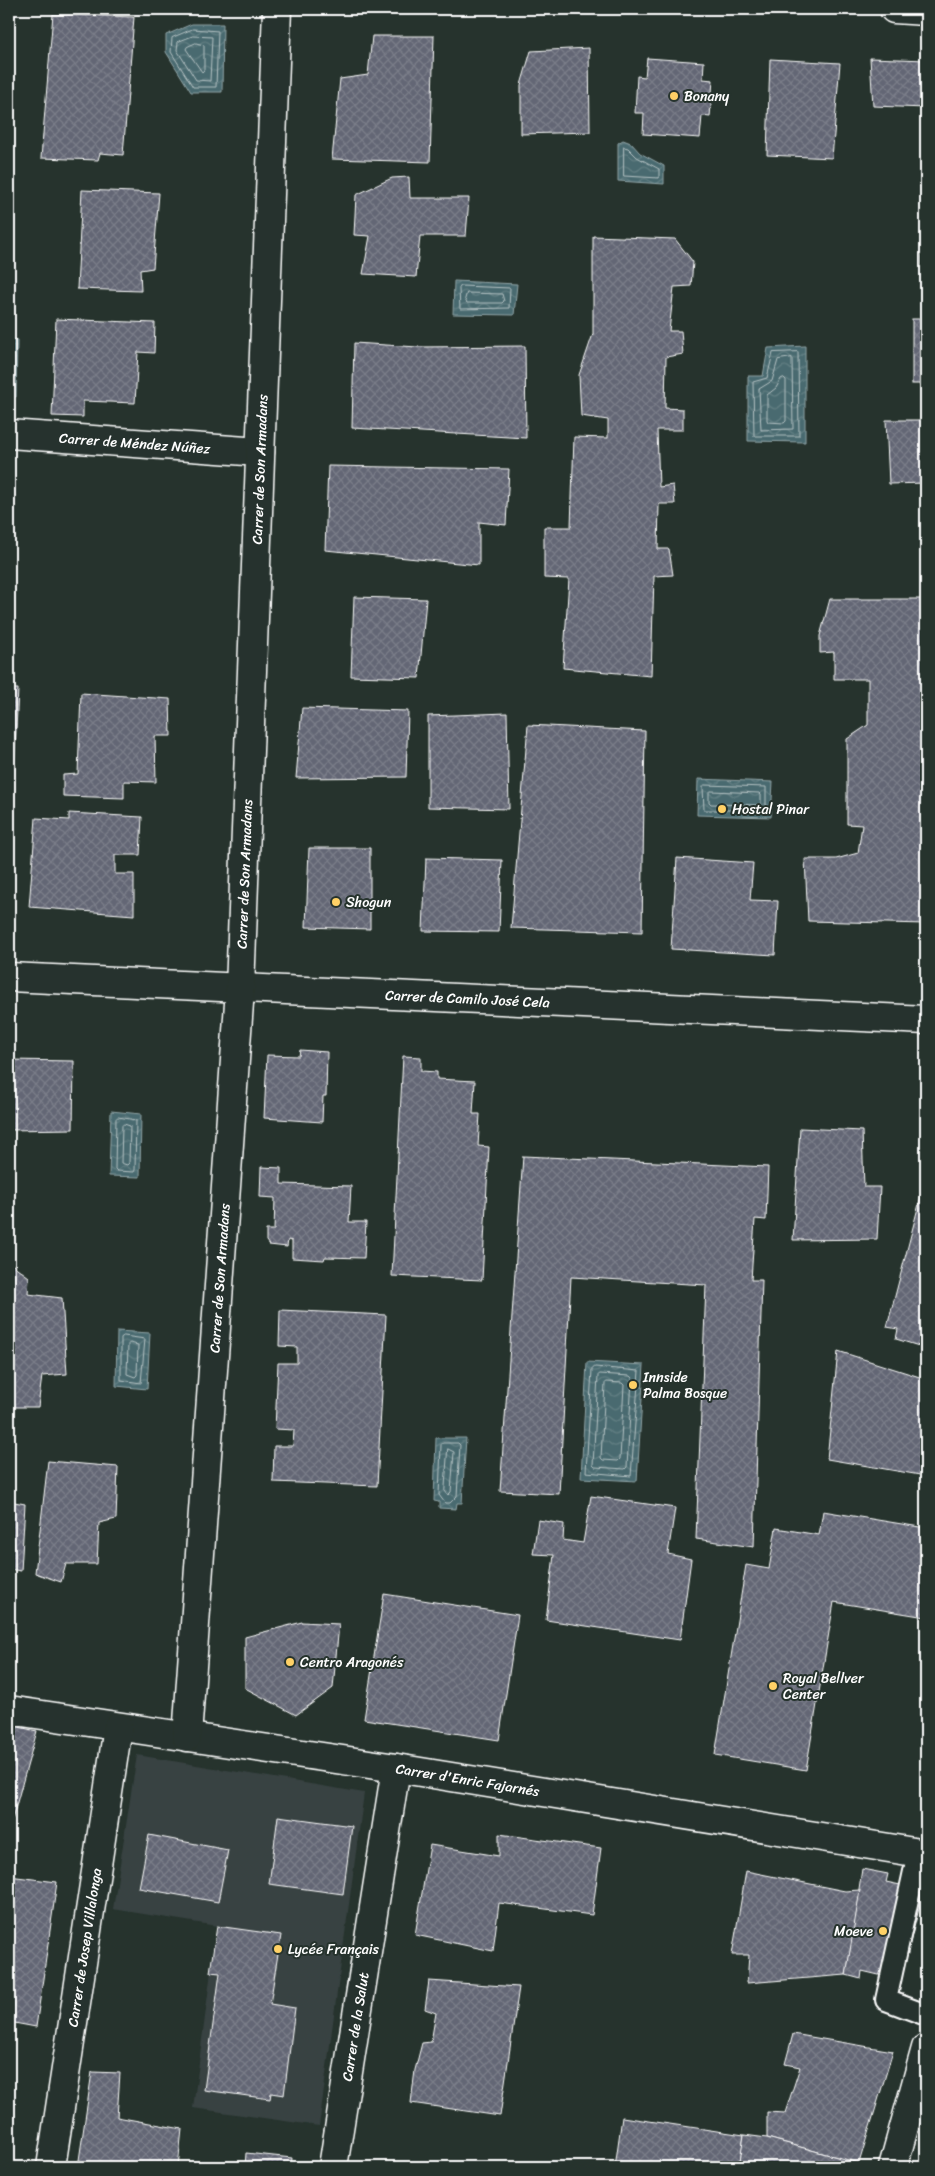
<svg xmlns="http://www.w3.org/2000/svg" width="935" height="2176" font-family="Sriracha,sans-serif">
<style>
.built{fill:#384242}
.water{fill:url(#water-waves);stroke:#92a6a9}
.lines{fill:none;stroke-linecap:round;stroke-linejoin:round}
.shore{stroke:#b6c3c5;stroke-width:1}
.building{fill:url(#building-cross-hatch);stroke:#fff}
.lane-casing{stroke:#fff;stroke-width:24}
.street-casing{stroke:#fff;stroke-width:31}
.secondary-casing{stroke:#fff;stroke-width:31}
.lane{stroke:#26332d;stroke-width:20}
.street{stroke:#26332d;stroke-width:28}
.secondary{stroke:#26332d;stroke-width:28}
.poi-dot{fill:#ffd166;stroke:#26332d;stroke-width:2}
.labels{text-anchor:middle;stroke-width:4;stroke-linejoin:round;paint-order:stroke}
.poi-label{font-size:14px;fill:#fff;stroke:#26332d;text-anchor:start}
.street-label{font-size:14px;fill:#fff;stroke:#26332d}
</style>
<defs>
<pattern id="water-waves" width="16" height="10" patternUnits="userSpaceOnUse" patternTransform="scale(1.25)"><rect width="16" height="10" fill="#496a6f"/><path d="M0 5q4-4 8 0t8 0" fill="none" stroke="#648085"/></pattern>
<pattern id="building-cross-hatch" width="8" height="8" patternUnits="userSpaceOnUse" patternTransform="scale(1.25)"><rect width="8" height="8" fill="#636674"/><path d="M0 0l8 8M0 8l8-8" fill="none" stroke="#7a7d89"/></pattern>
</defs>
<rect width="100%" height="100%" fill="#26332d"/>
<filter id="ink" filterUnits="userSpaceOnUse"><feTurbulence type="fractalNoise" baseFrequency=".02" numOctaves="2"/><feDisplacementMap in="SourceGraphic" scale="10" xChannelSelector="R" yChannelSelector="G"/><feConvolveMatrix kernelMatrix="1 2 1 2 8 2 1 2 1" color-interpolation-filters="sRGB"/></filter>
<g filter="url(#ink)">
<!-- built -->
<path class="built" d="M137 1755 364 1793 319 2126 193 2108 217 1926 113 1909Z"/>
<!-- water -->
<g class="water">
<path d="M192 24H223L222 92H191L166 52V35Z"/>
<path d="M623 140 631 143 640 153 664 166V184L618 181V143Z"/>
<path d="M454 281 517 284 514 315 453 314Z"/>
<path d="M9 339 17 340 16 397 9 396Z"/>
<path d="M805 346V442L748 441V376H763L768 348Z"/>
<path d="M698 779 773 782 771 817 697 815Z"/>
<path d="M111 1111 141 1114 140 1177 109 1176Z"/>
<path d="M117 1331 150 1333 147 1389 116 1386Z"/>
<path d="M587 1362 644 1365 637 1481 581 1478Z"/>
<path d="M436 1438H466L462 1503H457L456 1509 439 1508V1502L434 1501Z"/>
</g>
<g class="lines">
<!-- shore -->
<g class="shore">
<path d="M193 29 218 31 216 87H193L171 52 172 38Z"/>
<path d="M193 36 212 37 210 81 196 80 177 50 178 42Z"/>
<path d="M196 43 204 45V70L202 72 186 49 187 47Z"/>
<path d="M624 147 628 148 637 157 659 169V178L624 176Z"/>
<path d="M461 286 510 288 509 308 460 309 459 289Z"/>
<path d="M467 293 502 294 504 301 502 303H467L465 300Z"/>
<path d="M9 344 12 347 11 389 9 391"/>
<path d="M798 352 799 436H754L753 382 767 378 773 353Z"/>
<path d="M792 358 793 429 761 430 759 389 772 381 778 360Z"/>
<path d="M784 378 786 380V421L784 423 768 422 767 420V395L776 388 781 379Z"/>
<path d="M705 785 766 787V810H704L703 787Z"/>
<path d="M711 791 759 793 761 795V804L758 805 711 804 709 802V793Z"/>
<path d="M118 1117 136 1120 135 1170 134 1172 117 1171 115 1169 116 1119Z"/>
<path d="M124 1124 130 1126 129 1163 127 1165 121 1163 122 1126Z"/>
<path d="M124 1336 145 1339 141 1383 121 1380V1338Z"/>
<path d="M130 1343 138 1345 137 1375 135 1377 127 1374 128 1345Z"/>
<path d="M595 1367 639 1371 631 1476 586 1472 592 1370Z"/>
<path d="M600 1374 630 1376 632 1378 627 1467 625 1469 595 1467 593 1465 598 1376Z"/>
<path d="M607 1382 622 1383 624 1385 620 1459 618 1461 603 1460 601 1458 605 1384Z"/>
<path d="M443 1443H458L460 1445 457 1496 450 1503H445L439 1495 441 1445Z"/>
<path d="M448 1449 454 1452 451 1492 448 1495 445 1491Z"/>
</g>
</g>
<!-- building -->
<g class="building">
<path d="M53 14 134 17 123 155 100 153 98 160 41 158Z"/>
<path d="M372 36H434L430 162 332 159 340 79 368 75Z"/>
<path d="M589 48 590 132 521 134V85L531 51Z"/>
<path d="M647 58 704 62 703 79 713 80 710 117 702 116 700 138 643 134 644 113H635L637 76 645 77Z"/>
<path d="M870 58 926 60V108L873 106Z"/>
<path d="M770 59 840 63 832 158 767 155Z"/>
<path d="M409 177 410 198H469L466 236H420L416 277 363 274 370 236 354 235 356 195 392 178Z"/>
<path d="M82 190 159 193 153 268 140 270 141 291 77 289Z"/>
<path d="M593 236 675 239 693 262 691 286 674 287 669 331H681L683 354 666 357 665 408 683 409V430H657L659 487 673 485 675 504H659L658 549H669L673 575 654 576 651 676 563 668 569 579 544 578V527H571L574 437 608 438V420L581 416 579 375 593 334Z"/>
<rect x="922" y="239" width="4" height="52"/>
<path d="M56 319 155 323 154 353 138 352 135 403 83 401V417L52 416Z"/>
<rect x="912" y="319" width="14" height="65"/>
<path d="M354 343 418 347 525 346 526 438 352 428Z"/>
<path d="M886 420H926V483L889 484Z"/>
<path d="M328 466 509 469 506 525 479 522V565L325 550Z"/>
<path d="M354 597 426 599 419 678 351 676Z"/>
<path d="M830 599H926V816H924L926 924 808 921 805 859H836L858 853 862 825 847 824V739L868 725V679H834V652L820 653V636Z"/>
<path d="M9 689H18L13 791H9Z"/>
<path d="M81 693 170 699 171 736H155L156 782 124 781V798L63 796V775L78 774Z"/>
<path d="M302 708 408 711 406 777 296 778Z"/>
<path d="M507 713 509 809 428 807V716Z"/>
<path d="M528 725 645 731 642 932 511 928Z"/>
<path d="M69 813 142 817 140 855H115V874H134V915L29 907 36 818 69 820Z"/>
<path d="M309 848H370V929L306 927Z"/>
<path d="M426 858 502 860 499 932 423 931Z"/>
<path d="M677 858 753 863 750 900 778 901 775 955 671 949Z"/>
<path d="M300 1050 327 1052 326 1096H323L322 1122 264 1118 267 1055 299 1056Z"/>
<path d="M403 1056 421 1057V1071L437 1072V1079L475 1081 473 1114H480L478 1146 489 1147 482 1280 392 1276Z"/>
<path d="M9 1060 74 1061 73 1129 9 1130Z"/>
<path d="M800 1128 862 1131 864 1187H880L877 1239 793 1240Z"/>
<path d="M523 1156 768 1167 766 1220 755 1219 751 1280H762L754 1547 696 1539 706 1285 571 1277 559 1494 500 1491Z"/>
<path d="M261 1167 281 1168V1184L351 1186 349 1222H366L364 1258 325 1257 324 1260 292 1258V1241L288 1240 287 1247 269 1245 266 1241V1230H274L275 1198 260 1197Z"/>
<path d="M926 1177V1319L919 1346 896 1339 898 1329 887 1327Z"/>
<path d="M9 1262 29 1277 28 1294 62 1298 67 1374 42 1376 38 1407H9Z"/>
<path d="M280 1310 386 1315 377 1486 273 1482 274 1446H293L294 1430 275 1429 278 1363H297V1347L279 1346Z"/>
<path d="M838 1351 926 1379V1476L827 1459Z"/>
<path d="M48 1461 118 1467 116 1519 99 1523 97 1564H66L61 1582 35 1573Z"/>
<path d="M591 1496 675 1508 668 1554 691 1559 680 1640 546 1620 554 1555 533 1554 538 1520 564 1524 563 1540 583 1543Z"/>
<path d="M9 1501 25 1504 21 1571 9 1569Z"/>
<path d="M823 1511 926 1528V1617L834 1602 806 1770 715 1755 746 1565 769 1569 776 1528 819 1535Z"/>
<path d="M384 1594 518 1615 499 1740 364 1719Z"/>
<path d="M302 1622 339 1624 333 1688 296 1715 245 1688V1637Z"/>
<path d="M9 1725 37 1731 12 1820 9 1819Z"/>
<path d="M278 1816 352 1826 343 1894 269 1884Z"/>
<path d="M499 1834 601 1848 592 1915 499 1903 493 1951 415 1935 430 1845 499 1856Z"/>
<path d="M149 1835 228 1850 218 1902 139 1888Z"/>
<path d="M862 1869 888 1874 886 1882 924 1890 900 1980 862 1971 861 1979 846 1975Z"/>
<path d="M746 1871 845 1891 860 1890 846 1975 747 1983 749 1955H732Z"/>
<path d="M9 1876 57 1882 36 2027 9 2022Z"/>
<path d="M217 1926 281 1935 270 2004 295 2008 284 2095 271 2093 270 2099 204 2090 220 1973 210 1972Z"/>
<path d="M429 1981 519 1987 500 2116 411 2103 415 2070 422 2043 431 2042 436 2013 425 2009Z"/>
<path d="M793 2034 893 2051 859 2163 767 2138V2112L785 2113 800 2067 785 2064Z"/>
<path d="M92 2072 120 2073 117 2117 182 2129 178 2167H78Z"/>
<path d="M622 2117 744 2135 739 2167H615Z"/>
<path d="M744 2135 767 2138 859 2163 858 2167H739Z"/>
<path d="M246 2153 292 2158 291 2167H245Z"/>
<path d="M201 2163 235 2167H200Z"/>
</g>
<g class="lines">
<defs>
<path id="lane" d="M918 1853 886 2000 926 2015"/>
<g id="street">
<path d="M894 9 926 11"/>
<path id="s1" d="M9 434 260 452"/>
<path id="s2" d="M9 1710 396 1768 926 1854"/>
<path id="s3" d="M51 2167 118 1727"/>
<path id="s4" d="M333 2167 396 1768"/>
</g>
<g id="secondary">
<path id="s5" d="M9 977 926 1020"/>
<path id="s6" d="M187 1737 240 989 277 9"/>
<path d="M893 2167 926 2048"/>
</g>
</defs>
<!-- lane casing -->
<use href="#lane" class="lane-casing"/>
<!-- street casing -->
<use href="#street" class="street-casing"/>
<!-- secondary casing -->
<use href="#secondary" class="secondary-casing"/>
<!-- lane -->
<use href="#lane" class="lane"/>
<!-- street -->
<use href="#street" class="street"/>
<!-- secondary -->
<use href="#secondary" class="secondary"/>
</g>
</g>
<!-- markers -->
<g class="poi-dot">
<circle cx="674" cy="96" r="5"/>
<circle cx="722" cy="809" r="5"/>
<circle cx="336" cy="902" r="5"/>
<circle cx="633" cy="1385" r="5"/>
<circle cx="290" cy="1662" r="5"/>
<circle cx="773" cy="1686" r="5"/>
<circle cx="883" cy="1931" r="5"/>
<circle cx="278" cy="1949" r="5"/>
</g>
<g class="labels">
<!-- poi labels -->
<g class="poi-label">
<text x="684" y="101">Bonany</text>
<text x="732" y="814">Hostal Pinar</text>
<text x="346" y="907">Shogun</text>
<text x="643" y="1382">Innside<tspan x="643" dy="16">Palma Bosque</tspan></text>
<text x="300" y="1667">Centro Aragonés</text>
<text x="783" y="1683">Royal Bellver<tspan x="783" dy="16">Center</tspan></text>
<text x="873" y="1936" text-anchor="end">Moeve</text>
<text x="288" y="1954">Lycée Français</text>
</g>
<!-- street labels -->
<g class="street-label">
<text dy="5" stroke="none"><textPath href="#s1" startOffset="126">Carrer de Méndez Núñez</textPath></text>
<text dy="5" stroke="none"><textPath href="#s6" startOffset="1270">Carrer de Son Armadans</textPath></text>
<text dy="5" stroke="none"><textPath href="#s6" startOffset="865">Carrer de Son Armadans</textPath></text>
<text dy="5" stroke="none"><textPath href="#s5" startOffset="459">Carrer de Camilo José Cela</textPath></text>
<text dy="5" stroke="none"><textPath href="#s6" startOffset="460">Carrer de Son Armadans</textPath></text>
<text dy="5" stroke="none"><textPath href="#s2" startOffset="464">Carrer d'Enric Fajarnés</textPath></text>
<text dy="5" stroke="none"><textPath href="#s3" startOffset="222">Carrer de Josep Villalonga</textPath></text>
<text dy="5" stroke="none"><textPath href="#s4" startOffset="142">Carrer de la Salut</textPath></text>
</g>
</g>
<!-- margin -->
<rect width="935" height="2176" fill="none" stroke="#26332d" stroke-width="30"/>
<rect x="15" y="15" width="905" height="2146" fill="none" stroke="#fff" stroke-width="2" filter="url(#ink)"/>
</svg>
